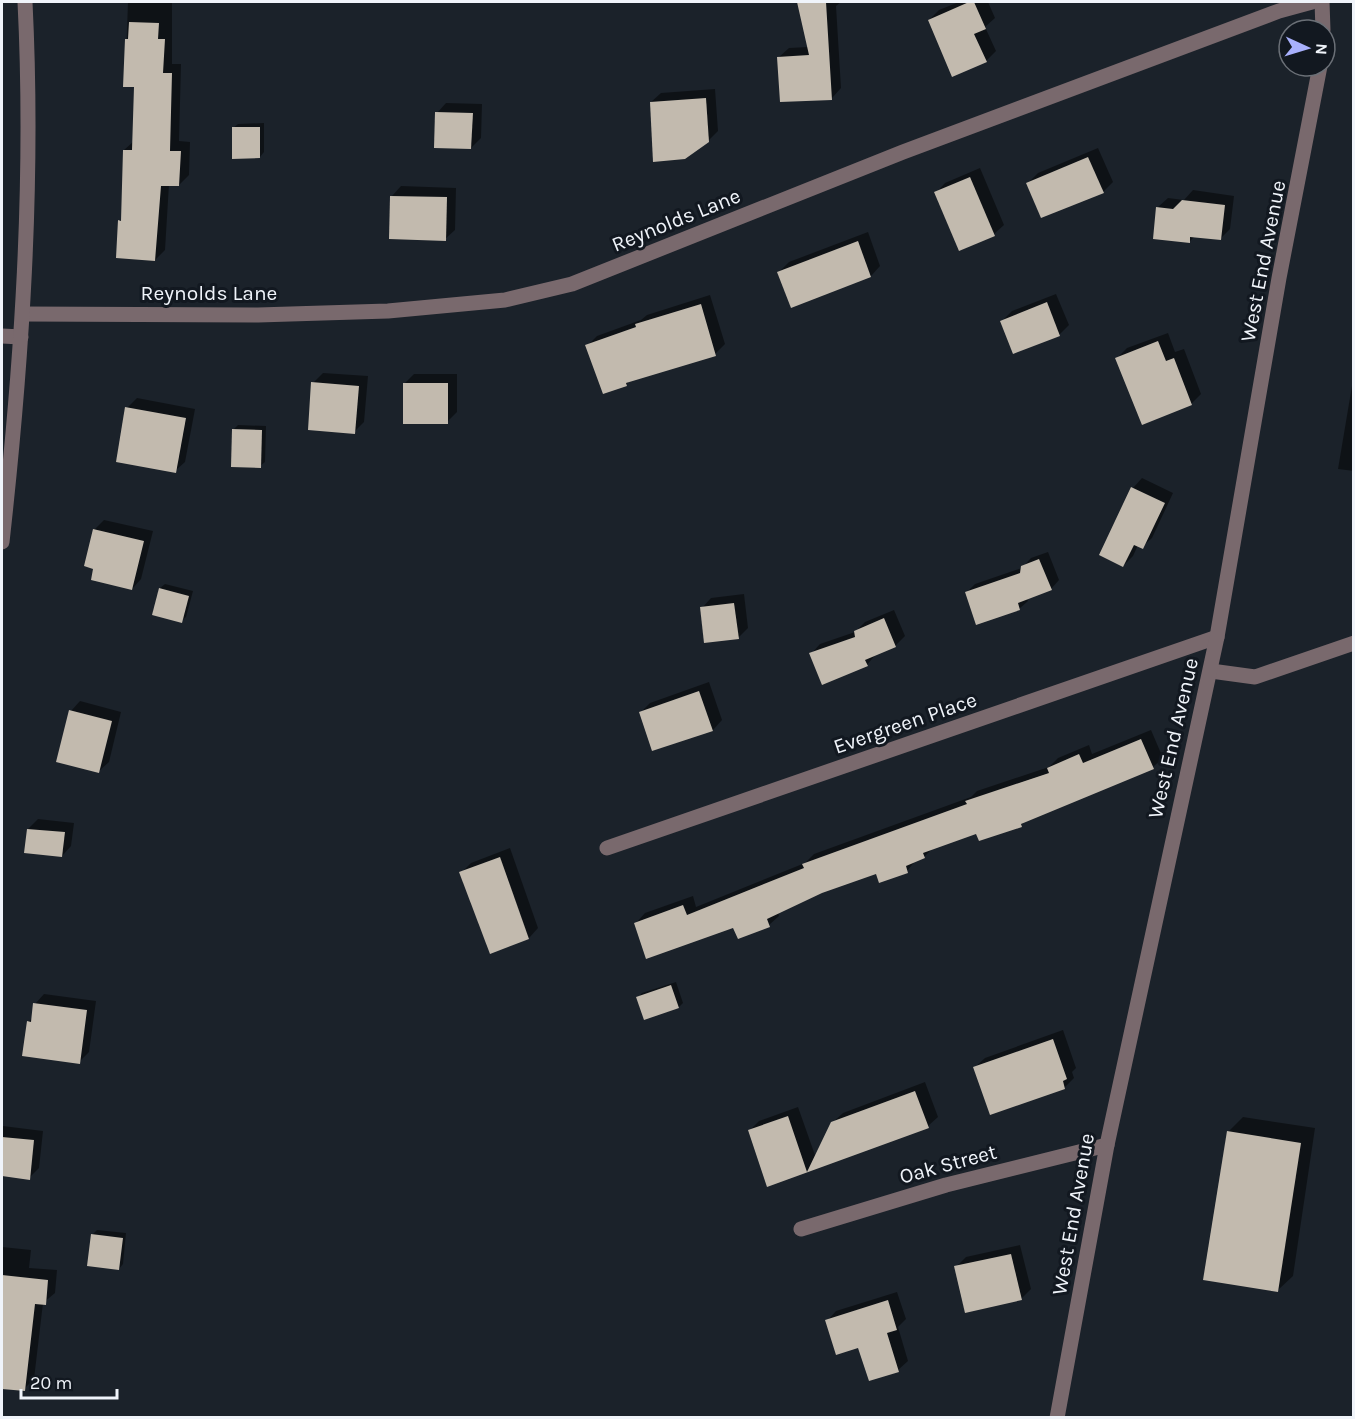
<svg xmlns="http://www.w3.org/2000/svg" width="1355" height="1419" font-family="Karla,sans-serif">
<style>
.shadow{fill:#0007}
.building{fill:#c2baae}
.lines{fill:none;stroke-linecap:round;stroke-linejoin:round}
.minor{stroke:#79696d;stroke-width:15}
.tertiary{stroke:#79696d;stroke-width:15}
.labels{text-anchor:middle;stroke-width:6;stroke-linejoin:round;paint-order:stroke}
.street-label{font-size:21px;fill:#f0f4fa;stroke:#121820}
</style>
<rect width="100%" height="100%" fill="#1b222a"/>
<!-- shadow -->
<g class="shadow">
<path d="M128 2H172V64H181L179 141 190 142 189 175 179 185 169 184 165 250 155 260 120 221 122 219 124 150 134 141 135 85H125Z"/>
<path d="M798 2H841L836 6 841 88 832 98 779 57 789 48 808 47Z"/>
<path d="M959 2H988L995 18 985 27 996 51 986 61 929 20 939 10Z"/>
<path d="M715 89 718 131 708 141 651 102 661 93Z"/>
<path d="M446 103 482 104 481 138 471 148 437 113Z"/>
<path d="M264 123V152L260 157 233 128 238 124Z"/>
<path d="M1098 148 1113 182 1103 192 1028 183 1038 173Z"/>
<path d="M980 168 1004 225 994 234 960 249 936 193 945 183Z"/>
<path d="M401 186 456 188 455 230 445 239 392 196Z"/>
<path d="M1193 190 1234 196 1230 229 1220 239 1195 236 1189 242 1158 207 1168 198 1184 200Z"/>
<path d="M868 232 880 266 871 276 792 306 779 272 789 262Z"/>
<path d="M1056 294 1069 325 1059 335 1002 321 1012 311Z"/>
<path d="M710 295 725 344 715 354 630 380 626 385 587 346 597 336 641 320 647 315Z"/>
<path d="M1168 333 1175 352 1184 349 1201 394 1191 404 1117 358 1127 348Z"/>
<path d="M323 373 368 376 364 422 354 432 313 383Z"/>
<path d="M414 374H457V412L447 422 404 384Z"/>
<path d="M1354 374V471L1338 469Z"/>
<path d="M137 398 195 409 185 462 175 471 127 408Z"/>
<path d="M238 425 266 426 265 462 260 466 234 429Z"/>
<path d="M1142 478 1173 493 1152 538 1142 547 1138 545 1133 556 1123 566 1101 555 1133 488Z"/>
<path d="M104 520 153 531 141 579 132 589 86 565 95 529Z"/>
<path d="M1048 552 1059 580 1051 589 1027 598 1028 601 1019 609 967 592 975 584 1022 568 1031 558Z"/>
<path d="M165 584 193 591 186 617 181 621 154 614 160 588Z"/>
<path d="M744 594 748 628 738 638 702 608 711 598Z"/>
<path d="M894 610 905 636 895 646 876 654 867 665 811 654 820 644 855 632 865 622Z"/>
<path d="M709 682 722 720 713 730 653 749 641 712 650 703Z"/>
<path d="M80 701 121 712 109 762 99 771 71 711Z"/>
<path d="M1151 730 1163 758 1153 767 1026 820 1021 825 977 832 934 847 924 857 916 860 907 871 877 872 821 892 778 912 779 916 769 925 636 923 645 913 693 896 696 907 805 863 814 854 971 797 977 791 1049 767 1058 758 1089 745 1092 754Z"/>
<path d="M38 819 74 823 71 846 62 856 28 829Z"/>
<path d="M510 848 538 928 529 938 491 952 461 873 471 863Z"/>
<path d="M676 982 683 1003 679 1007 638 998 642 993Z"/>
<path d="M44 994 96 1001 89 1052 79 1062 28 1022 33 1018 35 1004Z"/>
<path d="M1063 1030 1076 1068 1072 1072 1074 1078 1064 1088 975 1067 985 1058Z"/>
<path d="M925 1082 938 1117 928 1126 768 1185 750 1130 759 1121 798 1107 816 1158 832 1123 843 1113Z"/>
<path d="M1243 1117 1315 1128 1293 1276 1278 1290 1228 1132Z"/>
<path d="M3 1126 43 1131 39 1168 29 1178 2 1175Z"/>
<path d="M97 1230 126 1233 123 1264 119 1269 92 1235Z"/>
<path d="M1020 1245 1031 1289 1021 1299 956 1267 966 1257Z"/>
<path d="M2 1247 31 1250 29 1268 57 1270 55 1293 43 1303 34 1379 24 1389 2 1387Z"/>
<path d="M897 1292 906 1319 898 1327 908 1361 898 1370 859 1346 827 1321 836 1311Z"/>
</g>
<!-- building -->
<g class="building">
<path d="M797 2H826L832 100 780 102 777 57 809 55Z"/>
<path d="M969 2H974L986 29 974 34 987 62 952 77 928 20Z"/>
<path d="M129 22 159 23 158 39H165L163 73H172L170 151H181L179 186H161L155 261 116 258 118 220 121 221 123 150H132L134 87H123L125 39H128Z"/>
<path d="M706 98 709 142 685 159 653 162 650 102Z"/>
<path d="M435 112 473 113 471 149 434 148Z"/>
<path d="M232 127H260V158L232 159Z"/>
<path d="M1088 157 1104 193 1041 218 1026 183Z"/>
<path d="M970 177 995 236 959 251 934 192Z"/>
<path d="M390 196 447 197 446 241 389 239Z"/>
<path d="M1182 200 1225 205 1221 240 1190 237V243L1153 239 1156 207 1173 209Z"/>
<path d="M858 241 871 277 791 308 777 272Z"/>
<path d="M1047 302 1060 336 1013 354 1000 321Z"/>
<path d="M701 304 716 356 626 383 627 386 603 394 585 345 636 327 635 324Z"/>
<path d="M1158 341 1166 361 1174 358 1192 405 1142 425 1115 358Z"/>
<path d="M311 382 359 386 355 434 308 430Z"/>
<rect x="403" y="383" width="45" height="41"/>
<path d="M125 407 186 418 176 473 116 462Z"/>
<path d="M232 429 262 430 261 468 231 467Z"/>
<path d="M1131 487 1165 503 1143 549 1134 545 1123 567 1099 555Z"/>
<path d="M93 529 144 541 132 590 91 580 93 569 84 566Z"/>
<path d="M1039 559 1052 590 1018 603 1020 610 976 625 965 592 1020 573 1021 566Z"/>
<path d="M159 588 189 596 182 623 152 615Z"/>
<path d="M734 603 739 639 704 643 700 607Z"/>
<path d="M884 618 896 647 865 660 868 666 822 685 809 653 855 637 854 631Z"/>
<path d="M699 691 713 731 652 751 639 712Z"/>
<path d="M69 710 112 721 99 773 56 762Z"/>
<path d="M1141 739 1154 769 1021 824 1022 827 979 841 976 834 923 853 925 858 906 866 908 873 879 883 876 874 822 893 767 919 770 927 738 939 733 928 646 959 634 923 683 905 687 915 804 868 802 864 967 804 965 801 1049 773 1047 768 1079 754 1083 763Z"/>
<path d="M27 829 65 832 62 857 24 853Z"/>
<path d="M500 857 529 939 490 954 459 872Z"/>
<path d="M671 985 679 1008 644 1020 636 997Z"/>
<path d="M33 1003 87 1010 80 1064 22 1056 27 1021 31 1022Z"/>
<path d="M1053 1039 1067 1079 1063 1081 1065 1089 990 1115 973 1067Z"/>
<path d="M915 1091 929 1128 767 1187 748 1130 788 1116 807 1172 831 1122Z"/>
<path d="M1227 1131 1301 1143 1278 1292 1203 1280Z"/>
<path d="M2 1137 34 1140 30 1180 2 1176Z"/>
<path d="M91 1234 123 1238 119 1270 87 1266Z"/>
<path d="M1011 1254 1022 1300 965 1313 954 1266Z"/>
<path d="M2 1275 48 1280 46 1305 35 1304 25 1391 2 1389Z"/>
<path d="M888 1300 897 1330 887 1333 899 1372 869 1381 858 1348 836 1355 825 1320Z"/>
</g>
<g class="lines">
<!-- minor -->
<g class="minor">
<path d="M1322 2 1323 30"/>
<path d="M23 314 258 315 388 311 505 300 572 284 903 152 1279 11 1312 2"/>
<path d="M2 336 21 337"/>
<path d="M1211 671 1255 677 1354 643"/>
<path d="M607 848 1217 637"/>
<path d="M801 1229 946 1185 1107 1145"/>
<path d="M1057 1418 1107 1145 1217 637 1279 278 1320 66"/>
</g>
<!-- tertiary -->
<path class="tertiary" d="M2 542C22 362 34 182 25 2"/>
</g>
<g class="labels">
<!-- street labels -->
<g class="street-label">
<text transform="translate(676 220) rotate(-22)" y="7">Reynolds Lane</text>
<text transform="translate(1263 261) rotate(-79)" y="7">West End Avenue</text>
<text x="209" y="300">Reynolds Lane</text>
<text transform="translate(905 723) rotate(-19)" y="7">Evergreen Place</text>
<text transform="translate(1173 738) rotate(-77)" y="7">West End Avenue</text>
<text transform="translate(948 1164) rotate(-15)" y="7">Oak Street</text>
<text transform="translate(1073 1214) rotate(-80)" y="7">West End Avenue</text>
</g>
</g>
<!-- border -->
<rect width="1355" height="1419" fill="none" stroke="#f0f4fa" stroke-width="6"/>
<!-- north arrow -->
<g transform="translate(1307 48) rotate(94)"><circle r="28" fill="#121820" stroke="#6b7077" stroke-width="1.5"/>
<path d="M0-4.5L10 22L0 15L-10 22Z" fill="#a8b0fc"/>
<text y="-9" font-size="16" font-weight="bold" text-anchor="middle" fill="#f0f4fa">N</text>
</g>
<!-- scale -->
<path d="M21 1389v9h96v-9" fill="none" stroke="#f0f4fa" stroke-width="3"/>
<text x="30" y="1389" font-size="18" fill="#f0f4fa" stroke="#121820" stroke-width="4.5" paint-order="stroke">20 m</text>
</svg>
